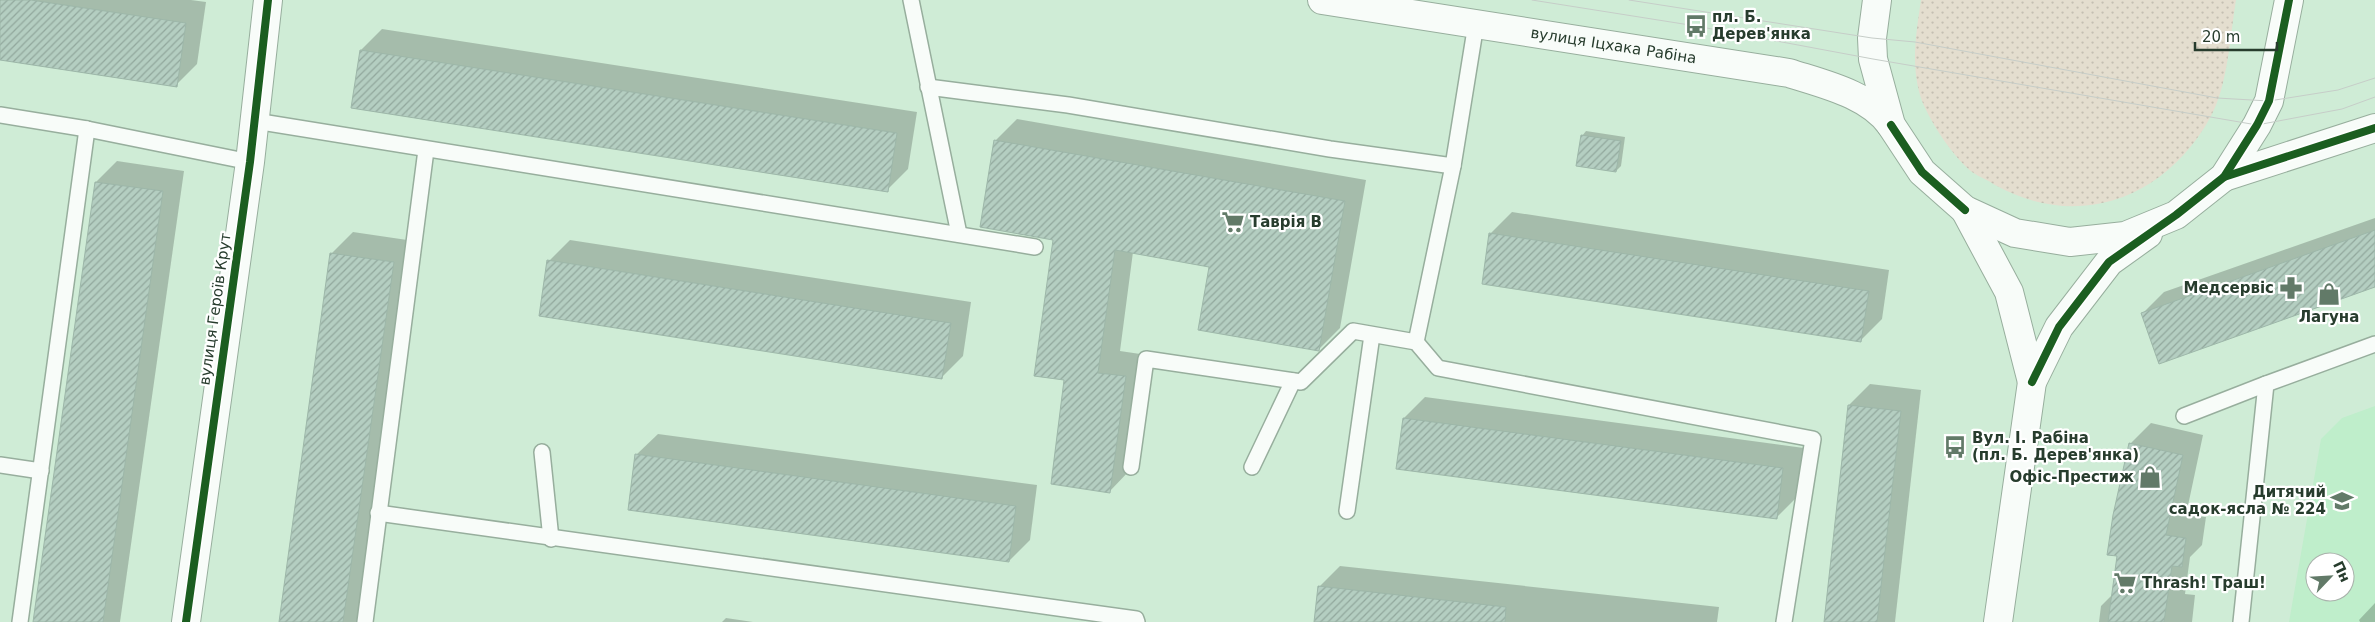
<svg xmlns="http://www.w3.org/2000/svg" width="2375" height="622" font-family="'DejaVu Sans',sans-serif">
<style>
.built{fill:#bfeecb;fill-rule:evenodd}
.grass{fill:url(#grass-dots)}
.shadow{fill:#0003}
.building{fill:url(#building-hatch);stroke:#9db7a9}
.lines{fill:none;stroke-linecap:round;stroke-linejoin:round}
.service-casing{stroke:#97ae9d;stroke-width:18}
.minor-casing{stroke:#97ae9d;stroke-width:30}
.tertiary-casing{stroke:#97ae9d;stroke-width:30}
.secondary-casing{stroke:#97ae9d;stroke-width:30}
.service{stroke:#f8fcf9;stroke-width:15}
.minor{stroke:#f8fcf9;stroke-width:28}
.tertiary{stroke:#f8fcf9;stroke-width:28}
.secondary{stroke:#f8fcf9;stroke-width:28}
.tram{stroke:#c6cdc8;stroke-width:1}
.cycleway-casing{stroke:#fff;stroke-width:11}
.cycleway{stroke:#1b5e20;stroke-width:8}
.labels{text-anchor:middle;stroke-width:4.5;stroke-linejoin:round;paint-order:stroke}
.poi-label{font-size:15px;font-weight:bold;fill:#273c2d;stroke:#fff;text-anchor:start}
.street-label{font-size:15px;fill:#273c2d;stroke:#fff}
</style>
<defs>
<pattern id="grass-dots" width="8" height="8" patternUnits="userSpaceOnUse" patternTransform="scale(1.25)"><rect width="8" height="8" fill="#e4decf"/><path d="M2 2h.1M6 6h.1" fill="none" stroke="#c4bfb2" stroke-width="1.8" stroke-linecap="round"/></pattern>
<pattern id="building-hatch" width="6" height="6" patternUnits="userSpaceOnUse" patternTransform="scale(1.25)"><rect width="6" height="6" fill="#b4cec1"/><path d="M-1 1l2-2M0 6l6-6M5 7l2-2" fill="none" stroke="#92a89d"/></pattern>
</defs>
<rect width="100%" height="100%" fill="#cfecd6"/>
<!-- built -->
<path class="built" d="M2375 406V622H2289L2321 439 2342 418ZM2315 562H2345V592H2315Z"/>
<!-- grass -->
<path class="grass" d="M1921 0H2236C2230 36 2228 86 2210 118 2165 199 2078 231 1995 185 1988 180 1979 177 1972 172 1953 157 1931 123 1922 101 1910 67 1916 34 1921 0Z"/>
<!-- shadow -->
<g class="shadow">
<path d="M0 0H191L206 2 197 64 176 85 0 59Z"/>
<path d="M382 29 917 112 908 169 887 190 361 50Z"/>
<path d="M1017 119 1366 180 1340 328 1319 349 1210 266 1133 252 1120 351 1147 355 1131 469 1110 491 1066 379 1054 239 995 141Z"/>
<path d="M1586 131 1625 137 1621 166 1616 171 1582 136Z"/>
<path d="M117 161 184 171 120 622H34L96 182Z"/>
<path d="M1512 212 1889 270 1882 319 1861 340 1490 234Z"/>
<path d="M2375 218V286L2143 313 2164 292Z"/>
<path d="M353 232 414 241 361 622H280L332 253Z"/>
<path d="M570 240 971 302 963 356 942 377 549 261Z"/>
<path d="M1870 384 1921 390 1895 622H1825L1849 405Z"/>
<path d="M1425 397 1804 448 1797 497 1776 518 1404 418Z"/>
<path d="M2151 423 2203 435 2186 515 2206 517 2202 545 2190 557 2185 594 2195 595 2192 622H2099L2101 606 2113 594 2130 444Z"/>
<path d="M658 434 1037 485 1030 540 1009 561 636 455Z"/>
<path d="M1340 566 1719 607 1717 622H1315L1319 587Z"/>
<path d="M2375 603V622H2360L2359 620Z"/>
<path d="M726 618 753 622H722Z"/>
</g>
<!-- building -->
<g class="building">
<path d="M0 0H31L186 23 177 87 0 60Z"/>
<path d="M360 50 897 133 888 192 351 108Z"/>
<path d="M1581 135 1621 141 1616 172 1576 166Z"/>
<path d="M994 140 1345 201 1319 351 1198 330 1209 267 1115 250 1098 373 1126 376 1110 493 1051 484 1064 380 1034 376 1053 240 980 227Z"/>
<path d="M95 182 163 191 103 622H33Z"/>
<path d="M2375 230V287L2159 364 2141 313Z"/>
<path d="M1489 233 1869 291 1861 342 1482 284Z"/>
<path d="M330 253 394 262 343 622H279Z"/>
<path d="M547 260 951 323 942 379 539 316Z"/>
<path d="M1848 405 1901 411 1877 622H1824Z"/>
<path d="M1403 418 1783 468 1777 519 1396 469Z"/>
<path d="M2129 443 2183 455 2166 535 2186 538 2182 567 2172 566 2164 622H2108L2117 556 2107 555 2113 515Z"/>
<path d="M635 454 1016 506 1009 562 628 510Z"/>
<path d="M1318 586 1506 607 1505 622H1314Z"/>
</g>
<g class="lines">
<defs>
<g id="service">
<path d="M911 0 959 234"/>
<path d="M928 87 1068 105 1330 149 1453 166"/>
<path d="M0 115 87 129 250 162"/>
<path d="M255 121 1035 247"/>
<path d="M1416 342 1453 166 1476 24"/>
<path d="M2184 416 2266 384"/>
<path d="M542 452 551 539"/>
<path d="M0 465 41 471"/>
<path d="M1131 467 1146 359 1301 382 1353 331 1416 342 1438 368 1813 439 1784 622"/>
<path d="M1252 467 1293 381"/>
<path d="M1347 511 1372 335"/>
<path d="M378 513 1136 619 1137 622"/>
<path d="M20 622 87 129"/>
<path d="M365 622 426 150"/>
<path d="M2241 622 2266 384 2375 344"/>
</g>
<path id="minor" d="M186 622 250 162 268 0"/>
<path id="tertiary" d="M2224 177 2375 128"/>
<g id="secondary">
<path id="s1" d="M1322 0 1789 73C1823 84 1869 94 1891 125"/>
<path d="M1877 0 1872 38 1873 59 1891 125 1922 172 1965 210 2015 233 2070 242 2125 236 2176 215 2224 177 2257 125 2269 101 2289 0"/>
<path d="M1965 210 2009 292 2032 382"/>
<path d="M1998 622 2032 382 2059 327 2109 262 2148 234"/>
</g>
</defs>
<!-- service casing -->
<use href="#service" class="service-casing"/>
<!-- minor casing -->
<use href="#minor" class="minor-casing"/>
<!-- tertiary casing -->
<use href="#tertiary" class="tertiary-casing"/>
<!-- secondary casing -->
<use href="#secondary" class="secondary-casing"/>
<!-- service -->
<use href="#service" class="service"/>
<!-- minor -->
<use href="#minor" class="minor"/>
<!-- tertiary -->
<use href="#tertiary" class="tertiary"/>
<!-- secondary -->
<use href="#secondary" class="secondary"/>
<!-- tram -->
<g class="tram">
<path d="M1532 0 1696 26 1873 59 2257 125 2342 109 2375 97"/>
<path d="M1629 0 1872 38 1915 42 2217 98 2269 101 2338 90 2375 78"/>
</g>
<defs>
<g id="cycleway">
<path d="M1891 125 1922 172 1965 210"/>
<path d="M2224 177 2375 128"/>
<path d="M2032 382 2059 327 2109 262 2176 215 2224 177 2257 125 2269 101 2289 0"/>
<path d="M186 622 250 162 268 0"/>
</g>
</defs>
<!-- cycleway casing -->
<use href="#cycleway" class="cycleway-casing"/>
<!-- cycleway -->
<use href="#cycleway" class="cycleway"/>
</g>
<!-- icons -->
<defs>
<symbol id="bus-bare" viewBox="-9 -9 18 18"><path d="M-5-6H5V4H4V6H2V4H-2V6H-4V4H-5ZM-3.5-4V0h7V-4ZM-3.5 1.2v1.5H-2V1.2ZM2 1.2v1.5H3.5V1.2Z" fill="#627a68" stroke="#fff" stroke-width="2.5" paint-order="stroke"/></symbol>
<symbol id="supermarket-bare" viewBox="-9 -9 18 18"><path d="M-6-5.5h2.5l.6 2H6L4.5 2H-2.5L-4.4-4H-6ZM-1.5 3.2a1.3 1.3 0 1 0 .1 0ZM3 3.2a1.3 1.3 0 1 0 .1 0Z" fill="#627a68" stroke="#fff" stroke-width="2.5" paint-order="stroke"/></symbol>
<symbol id="pharmacy-bare" viewBox="-9 -9 18 18"><path d="M-2-6h4v4h4v4h-4v4h-4v-4h-4v-4h4Z" fill="#627a68" stroke="#fff" stroke-width="2.5" paint-order="stroke"/></symbol>
<symbol id="shop-bare" viewBox="-9 -9 18 18"><path d="M-5-2.5h2.3a2.7 3.5 0 0 1 5.4 0H5L5.5 6h-11ZM-1.5-2.5h3a1.5 2.3 0 0 0-3 0Z" fill="#627a68" stroke="#fff" stroke-width="2.5" paint-order="stroke"/></symbol>
<symbol id="school-bare" viewBox="-9 -9 18 18"><path d="M0-5L7-2L0 1L-7-2ZM-4 1L0 2.5L4 1V4Q0 6-4 4Z" fill="#627a68" stroke="#fff" stroke-width="2.5" paint-order="stroke"/></symbol>
</defs>
<g fill-rule="evenodd">
<use href="#bus-bare" x="1680" y="10" width="32" height="32"/>
<use href="#supermarket-bare" x="1217" y="206" width="32" height="32"/>
<use href="#pharmacy-bare" x="2275" y="272" width="32" height="32"/>
<use href="#shop-bare" x="2313" y="278" width="32" height="32"/>
<use href="#bus-bare" x="1939" y="431" width="32" height="32"/>
<use href="#shop-bare" x="2134" y="461" width="32" height="32"/>
<use href="#school-bare" x="2326" y="485" width="32" height="32"/>
<use href="#supermarket-bare" x="2109" y="567" width="32" height="32"/>
</g>
<g class="labels">
<!-- poi labels -->
<g class="poi-label">
<text x="1712" y="22">пл. Б.<tspan x="1712" dy="17">Дерев'янка</tspan></text>
<text x="1250" y="227">Таврія В</text>
<text x="2274" y="293" text-anchor="end">Медсервіс</text>
<text x="2329" y="322" text-anchor="middle">Лагуна</text>
<text x="1972" y="443">Вул. І. Рабіна<tspan x="1972" dy="17">(пл. Б. Дерев'янка)</tspan></text>
<text x="2134" y="482" text-anchor="end">Офіс-Престиж</text>
<text x="2326" y="497" text-anchor="end">Дитячий<tspan x="2326" dy="17">садок-ясла № 224</tspan></text>
<text x="2142" y="588">Thrash! Траш!</text>
</g>
<!-- street labels -->
<g class="street-label">
<text dy="5" stroke="none"><textPath href="#s1" startOffset="295">вулиця Іцхака Рабіна</textPath></text>
<text transform="translate(215 309) rotate(-82)" y="5">вулиця Героїв Крут</text>
</g>
</g>
<!-- north arrow -->
<g transform="translate(2330 577) rotate(65)"><circle r="24" fill="#ffffff" stroke="#a9b1ab"/>
<path d="M0-4L9 19L0 12L-9 19Z" fill="#627a68"/>
<text y="-8" font-size="14" font-weight="bold" text-anchor="middle" fill="#273c2d">Пн</text>
</g>
<!-- scale -->
<path d="M2195 42v8h82v-8" fill="none" stroke="#273c2d" stroke-width="2.5"/>
<text x="2202" y="42" font-size="15" fill="#273c2d" stroke="#ffffff" stroke-width="4" paint-order="stroke">20 m</text>
</svg>
